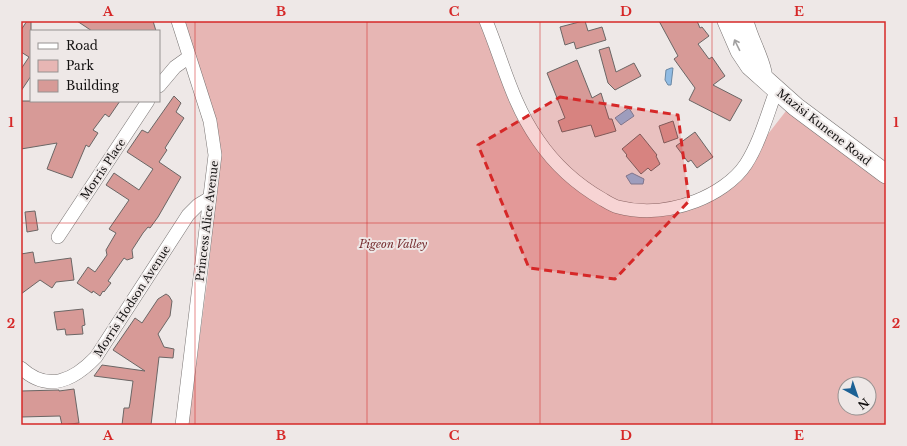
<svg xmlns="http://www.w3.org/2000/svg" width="907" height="446" font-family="'Libre Baskerville',serif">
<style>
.green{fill:#e7b6b4;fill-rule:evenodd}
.water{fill:#90bbe3;stroke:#6a88a4}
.building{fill:#d79a97;stroke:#6b6665}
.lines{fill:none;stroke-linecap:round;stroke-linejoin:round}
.street-casing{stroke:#797473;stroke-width:14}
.secondary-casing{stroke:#797473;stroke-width:20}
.street{stroke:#fff;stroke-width:13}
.secondary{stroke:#fff;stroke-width:19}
.oneway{stroke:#a1a0a0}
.marked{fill:#d62828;fill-opacity:0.2;stroke:#d62828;stroke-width:3;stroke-dasharray:8 5;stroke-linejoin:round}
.grid{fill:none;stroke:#d62828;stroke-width:1;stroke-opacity:0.55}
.labels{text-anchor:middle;stroke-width:4;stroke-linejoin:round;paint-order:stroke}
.street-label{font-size:11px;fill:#131111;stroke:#eee8e7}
.park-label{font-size:11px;font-style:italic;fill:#752c2e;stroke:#eee8e7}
.neatline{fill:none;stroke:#d62828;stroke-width:1.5}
.grid-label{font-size:13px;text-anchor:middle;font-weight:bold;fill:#d62828}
</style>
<rect width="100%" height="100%" fill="#eee8e7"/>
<!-- green -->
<path class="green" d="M183 21H485L509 90 566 171 623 205H676L731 176 754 152 793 102 886 172V425H188L208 275 218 166ZM845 384H869V408H845Z"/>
<!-- water -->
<g class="water">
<path d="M671 68H673L671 85H668L665 80 666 70Z"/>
<path d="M629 108 634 116 621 125 615 118Z"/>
<path d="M632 173 644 179 643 184H631L626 176Z"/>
</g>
<!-- building -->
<g class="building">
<path d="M27 21H31V76L21 91V69L29 57 21 52V30Z"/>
<path d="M77 21H153L156 31H92Z"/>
<path d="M583 21H585L588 31 602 27 606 40 576 49 574 42 565 45 560 27Z"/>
<path d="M659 21H697L700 28 702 27 709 36 698 44 709 59 712 57 725 76 713 85 742 100 730 121 689 100 695 88 674 59 678 56Z"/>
<path d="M609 47 616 72 634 63 641 76 615 90 608 83 599 50Z"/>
<path d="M577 60 592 98 601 93 609 119H612L616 131 595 137 591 125 562 132 558 121 565 118 547 73Z"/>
<path d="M174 96 181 103 176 112 184 118 165 148 167 150 159 162 181 177 158 217 150 228 148 227 143 233 132 250 133 258 127 260 124 258 108 281 111 283 104 292 103 291 100 296 93 291 92 293 77 283 88 267 95 272 107 255 106 250 116 233 109 229 129 200 106 185 114 173 139 190 153 169 127 152 142 130 148 133Z"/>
<path d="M21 101H120L109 117 105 114 93 130 98 133 89 147 86 145 72 178 47 169 57 143 21 149Z"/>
<path d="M673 121 678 138 664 143 659 126Z"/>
<path d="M695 132 713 157 697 168 691 160 688 162 676 146Z"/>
<path d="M640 134 657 155 656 156 660 164 651 171 648 168 641 174 626 156 627 155 622 149Z"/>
<path d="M35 211 38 230 27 232 25 212Z"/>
<path d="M33 252 35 263 71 258 74 280 56 282 52 288 40 280 21 294V254Z"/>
<path d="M166 294 169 296 172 301 170 316 158 334 164 347 174 349 173 358 159 357 151 425H122L124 408H129L130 403 133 381 94 376 102 365 145 371 113 350 135 318 142 323 158 299Z"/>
<path d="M83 309 85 325 82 326 83 334 66 335 65 329 57 330 54 312Z"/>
<path d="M74 389 79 423 62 425 60 416 21 417V391L59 390V391Z"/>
</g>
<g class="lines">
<defs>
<g id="street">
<path d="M178 21 210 121 215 155 182 425"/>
<path d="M486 21C503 62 512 103 538 140 555 165 576 184 602 199 607 202 613 206 618 207 645 214 670 211 696 201 714 194 735 181 746 164 760 142 767 115 776 91"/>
<path d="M159 86 175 67 189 57"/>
<path d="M58 237 148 101"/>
<path d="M21 368C48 393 74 380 96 357L188 215 198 205 208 199"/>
</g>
<g id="secondary">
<path d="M727 21 740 51 750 66 796 107 886 174"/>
<path d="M744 21C748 39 758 54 762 72"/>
</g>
</defs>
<!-- street casing -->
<use href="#street" class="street-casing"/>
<!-- secondary casing -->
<use href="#secondary" class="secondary-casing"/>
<!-- street -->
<use href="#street" class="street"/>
<!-- secondary -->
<use href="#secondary" class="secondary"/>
</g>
<!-- one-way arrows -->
<defs><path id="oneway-shaft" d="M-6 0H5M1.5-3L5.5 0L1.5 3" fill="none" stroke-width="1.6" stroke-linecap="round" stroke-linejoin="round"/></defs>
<use class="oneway" href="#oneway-shaft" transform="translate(737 45) rotate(-116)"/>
<!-- marked area -->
<path class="marked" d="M560 97 678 115 689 201 615 279 529 268 478 145Z"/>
<!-- grid -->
<path class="grid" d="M195 21V425M367 21V425M540 21V425M712 21V425M21 223H886"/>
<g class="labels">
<!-- street labels -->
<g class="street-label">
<text transform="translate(824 127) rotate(38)" y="4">Mazisi Kunene Road</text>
<text transform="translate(103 169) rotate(-56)" y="4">Morris Place</text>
<text transform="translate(207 221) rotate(-83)" y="4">Princess Alice Avenue</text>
<text transform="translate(132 301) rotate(-57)" y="4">Morris Hodson Avenue</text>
</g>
<!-- park labels -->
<g class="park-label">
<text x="393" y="248">Pigeon Valley</text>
</g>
</g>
<!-- border -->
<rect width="907" height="446" fill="none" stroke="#eee8e7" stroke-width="44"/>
<!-- legend -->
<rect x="30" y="30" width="130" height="72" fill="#eee8e7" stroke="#969291"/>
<rect x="38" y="43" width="20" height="6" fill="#ffffff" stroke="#969291"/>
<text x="66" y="50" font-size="12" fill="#131111">Road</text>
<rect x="38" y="60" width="20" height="12" fill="#e7b6b4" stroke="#969291"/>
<text x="66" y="70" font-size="12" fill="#131111">Park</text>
<rect x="38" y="80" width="20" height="12" fill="#d79a97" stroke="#969291"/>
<text x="66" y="90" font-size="12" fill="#131111">Building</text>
<!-- north arrow -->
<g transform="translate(857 396) rotate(140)"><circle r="19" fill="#eee8e7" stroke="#969291"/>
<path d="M0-3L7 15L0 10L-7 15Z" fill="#1c6195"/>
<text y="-6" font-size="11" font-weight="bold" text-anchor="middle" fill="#131111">N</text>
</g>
<rect x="22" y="22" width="863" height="402" class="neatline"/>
<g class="grid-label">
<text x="108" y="16">A</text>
<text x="281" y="16">B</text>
<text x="454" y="16">C</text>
<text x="626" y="16">D</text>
<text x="799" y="16">E</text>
<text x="11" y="127">1</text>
<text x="896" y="127">1</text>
<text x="11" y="328">2</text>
<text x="896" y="328">2</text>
<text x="108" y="440">A</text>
<text x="281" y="440">B</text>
<text x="454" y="440">C</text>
<text x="626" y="440">D</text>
<text x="799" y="440">E</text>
</g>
</svg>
